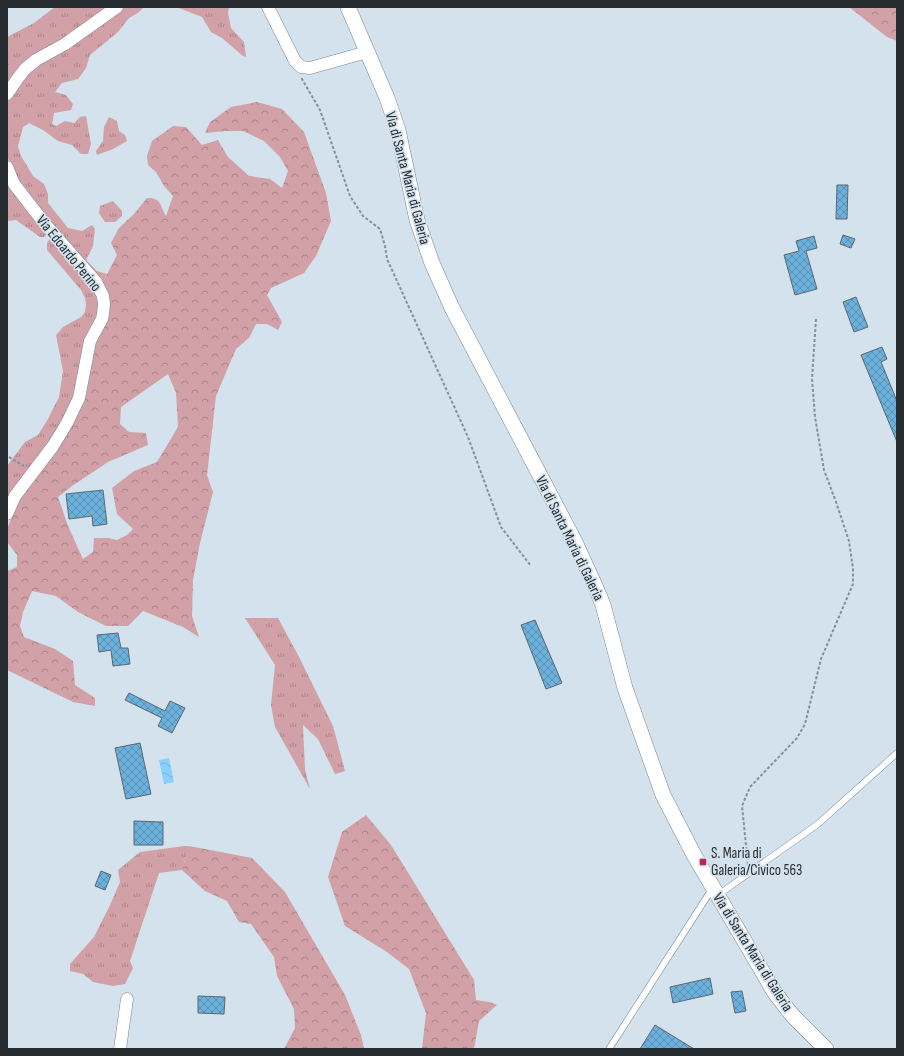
<svg xmlns="http://www.w3.org/2000/svg" width="904" height="1056" font-family="'Sofia Sans Condensed',sans-serif">
<style>
.grass{fill:url(#grass-tufts)}
.forest{fill:url(#forest-crowns);fill-rule:evenodd}
.water{fill:url(#water-waves)}
.building{fill:url(#building-cross-hatch);stroke:#5a6770}
.lines{fill:none;stroke-linecap:round;stroke-linejoin:round}
.service-casing{stroke:#7a8891;stroke-width:7}
.minor-casing{stroke:#7a8891;stroke-width:13}
.tertiary-casing{stroke:#7a8891;stroke-width:16}
.path{stroke:#859098;stroke-width:2;stroke-dasharray:3 2;stroke-linecap:butt}
.service{stroke:#fff;stroke-width:6}
.minor{stroke:#fff;stroke-width:12}
.tertiary{stroke:#fff;stroke-width:15}
.poi-dot{fill:#b72754;stroke:#d3e2ec;stroke-width:1.5}
.labels{text-anchor:middle;stroke-width:3.5;stroke-linejoin:round;paint-order:stroke}
.street-label{font-size:15px;fill:#262c30;stroke:#d3e2ec}
.poi-label{font-size:15px;fill:#262c30;stroke:#d3e2ec;text-anchor:start}
</style>
<defs>
<pattern id="grass-tufts" width="24" height="20" patternUnits="userSpaceOnUse"><rect width="24" height="20" fill="#d2a0a7"/><path d="M3 7l-1-3M5 7V3M7 7l1-3M15 17l-1-3M17 17v-4M19 17l1-3" fill="none" stroke="#aa8388"/></pattern>
<pattern id="forest-crowns" width="20" height="18" patternUnits="userSpaceOnUse"><rect width="20" height="18" fill="#d2a0a7"/><path d="M2 6a3 3 0 1 1 6 0M12 15a3 3 0 1 1 6 0" fill="none" stroke="#aa8388"/></pattern>
<pattern id="water-waves" width="16" height="10" patternUnits="userSpaceOnUse"><rect width="16" height="10" fill="#89d0fc"/><path d="M0 5q4-4 8 0t8 0" fill="none" stroke="#76b3d8"/></pattern>
<pattern id="building-cross-hatch" width="8" height="8" patternUnits="userSpaceOnUse"><rect width="8" height="8" fill="#6bb1dc"/><path d="M0 0l8 8M0 8l8-8" fill="none" stroke="#5890b3"/></pattern>
</defs>
<rect width="100%" height="100%" fill="#d3e2ec"/>
<!-- grass -->
<g class="grass">
<path d="M55 7H109L7 87V37L34 23Z"/>
<path d="M120 7H144L139 12 129 18 118 32 90 55 86 68 78 79 62 83 55 92 66 95 73 104 71 110 54 113 52 124 56 126 65 121 74 123 80 117 86 116 91 144 88 154H81L72 145 58 141 43 130 29 123 23 127 18 146 21 156 33 176 44 184 48 194V203L68 228 82 231 92 225 95 229 93 246 86 260 97 271 107 274 102 284 16 184 7 155V104L10 94 25 72Z"/>
<path d="M176 7H229L228 13 231 28 244 42 246 57 243 56 222 38 211 32 202 17Z"/>
<path d="M109 117 117 121 119 131 125 135 127 141 113 149 97 155 96 151 103 141 104 127Z"/>
<path d="M7 179 47 232 46 235 44 237H40L16 220 7 221Z"/>
<path d="M113 201 122 211V216L115 222H105L99 213 100 206Z"/>
<path d="M52 236 91 281 102 302 70 409 7 504V466L25 442 38 435 48 419 59 397 63 371 56 335 63 327 81 317 85 312 86 304 85 298 81 290 47 250V243Z"/>
<path d="M245 618H278L298 655 333 726 345 771 335 774 318 739 303 725 305 770 310 789 275 727 271 705 275 665Z"/>
<path d="M184 846H189L182 870 159 873 130 961 133 968 125 984 113 986 93 982 83 974 70 971V964L94 937 110 905 120 882 118 870 140 852Z"/>
</g>
<!-- forest -->
<g class="forest">
<path d="M849 7H897V41L887 37Z"/>
<path d="M257 102 282 109 304 132 326 193 331 221 316 256 304 273 271 288 267 295 282 322 278 330 267 324H256L249 338 236 349 216 396 207 475 213 492 200 543 193 580 192 616 199 637 183 627 143 611 128 626H106L78 612 56 596 32 591 23 612 20 626 24 637 55 649 73 661 75 685 95 698V706L73 702 7 670V571L17 567V555L7 542V529L18 502 82 399 102 284 117 255 111 243 119 228 134 214 147 198C162 198 160 206 166 216L173 196 164 186 156 172 148 165 147 156 152 141 173 126 186 127 202 145 218 140 228 157 249 176 270 179 282 188 288 171 280 157 264 141 243 131H227L205 133 210 122 231 107ZM168 374 176 393 178 427 157 462 134 471 112 488 117 514 133 529 127 535 117 540 108 538H94L93 552 83 559 68 526 58 497 72 486 108 462 148 445 146 433 129 432 120 424 121 407Z"/>
<path d="M366 815 391 845 474 980 476 1000 490 1002 497 1005 479 1021 474 1049H422L426 1013 409 969 387 952 345 926 328 877 342 832Z"/>
<path d="M189 846 252 858 285 892 345 995 361 1035 364 1049H284L295 1028 294 1009 277 976 274 957 251 924 239 922 227 901 205 891 182 870Z"/>
</g>
<!-- water -->
<path class="water" d="M169 758 174 782 164 784 159 760Z"/>
<!-- building -->
<g class="building">
<path d="M837 185H848L847 219H836Z"/>
<path d="M843 235 855 239 851 248 840 244Z"/>
<path d="M814 236 817 248 806 251 817 289 795 295 784 255 799 251 796 241Z"/>
<path d="M856 297 868 327 854 332 843 302Z"/>
<path d="M882 347 887 359 881 362 897 401V442L861 355Z"/>
<path d="M103 490 107 524 93 526 92 516 69 519 66 494Z"/>
<path d="M535 620 562 683 546 689 521 625Z"/>
<path d="M118 633 121 648H128L130 664 113 666 111 650 99 652 97 635Z"/>
<path d="M129 693 165 711 170 701 185 708 172 733 158 726 162 718 125 700Z"/>
<path d="M140 743 151 794 126 799 115 748Z"/>
<path d="M134 821 163 822V845H134Z"/>
<path d="M101 871 111 875 105 890 95 886Z"/>
<path d="M710 978 713 994 673 1003 670 987Z"/>
<path d="M742 991 746 1011 735 1013 731 992Z"/>
<path d="M198 996 225 997 224 1014 198 1013Z"/>
<path d="M655 1025 694 1049H640Z"/>
</g>
<g class="lines">
<defs>
<g id="service">
<path d="M718 895 818 824 897 753"/>
<path d="M609 1049 712 889"/>
</g>
<g id="minor">
<path d="M268 7 295 61 301 67 310 68 367 52"/>
<path d="M7 94 18 78 25 69 36 60 65 44 117 7"/>
<path d="M7 167 14 184 45 224 96 282 103 296 104 304 103 314 102 319 90 341 79 398 67 423 53 446 15 496 7 514"/>
<path d="M120 1049 127 999"/>
</g>
<path id="tertiary" d="M348 7 387 98 398 130 417 220 432 263 452 308 575 542 596 588 603 605 625 688 663 795 694 855 775 993 792 1015 826 1049"/>
</defs>
<!-- service casing -->
<use href="#service" class="service-casing"/>
<!-- minor casing -->
<use href="#minor" class="minor-casing"/>
<!-- tertiary casing -->
<use href="#tertiary" class="tertiary-casing"/>
<!-- path -->
<g class="path">
<path d="M302 78V79L320 110 350 196 363 216 380 229 385 246 387 259 468 437 501 527 531 566"/>
<path d="M9 457 24 466"/>
<path d="M748 865 742 806 750 787 797 738 805 724 821 659 853 584V569L849 541 836 502 824 470 815 417 812 379 816 319"/>
</g>
<!-- service -->
<use href="#service" class="service"/>
<!-- minor -->
<use href="#minor" class="minor"/>
<!-- tertiary -->
<use href="#tertiary" class="tertiary"/>
</g>
<!-- markers -->
<rect class="poi-dot" x="699" y="858" width="8" height="8" rx="2"/>
<g class="labels">
<!-- street labels -->
<g class="street-label">
<text transform="translate(408 178) rotate(75)" y="5">Via di Santa Maria di Galeria</text>
<text transform="translate(69 253) rotate(51)" y="5">Via Edoardo Perino</text>
<text transform="translate(570 538) rotate(64)" y="5">Via di Santa Maria di Galeria</text>
<text transform="translate(753 952) rotate(58)" y="5">Via di Santa Maria di Galeria</text>
</g>
<!-- poi labels -->
<g class="poi-label">
<text x="711" y="858">S. Maria di<tspan x="711" dy="17">Galeria/Civico 563</tspan></text>
</g>
</g>
<!-- border -->
<rect width="904" height="1056" fill="none" stroke="#262c30" stroke-width="16"/>
</svg>
